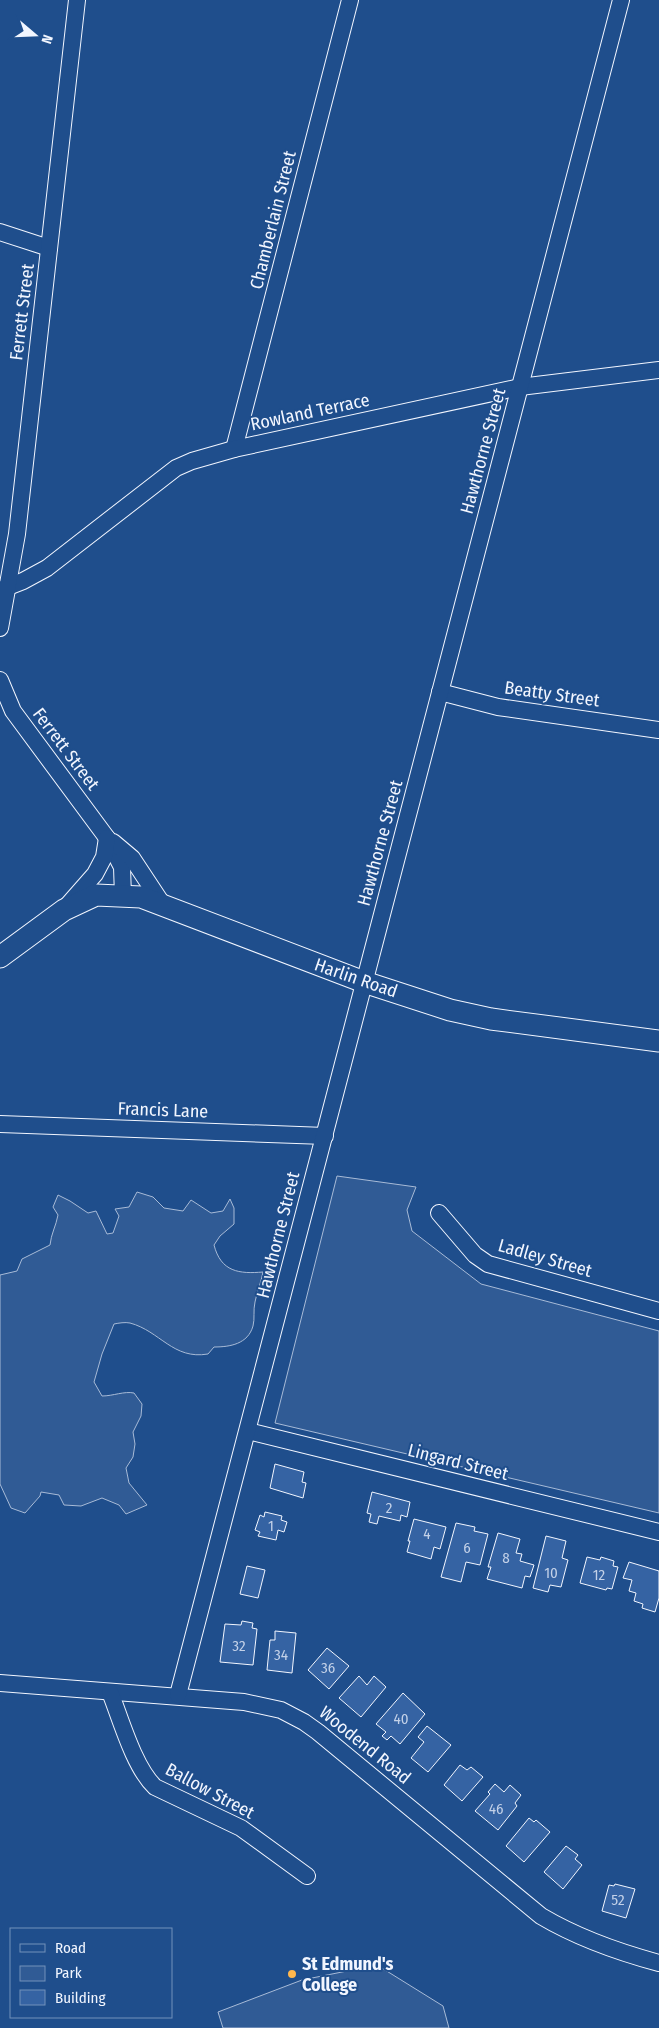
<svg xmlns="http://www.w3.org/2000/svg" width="659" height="2028" font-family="'Fira Sans Condensed',sans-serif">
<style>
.green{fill:#305b95;stroke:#a8bbd7}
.building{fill:#3563a3;stroke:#f2f6ff}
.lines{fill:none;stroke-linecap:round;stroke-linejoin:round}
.minor-casing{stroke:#f2f6ff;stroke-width:18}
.major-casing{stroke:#f2f6ff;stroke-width:23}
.minor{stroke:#1f4e8c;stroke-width:16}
.major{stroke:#1f4e8c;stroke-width:21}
.poi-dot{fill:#ffb74d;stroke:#1f4e8c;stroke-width:2}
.labels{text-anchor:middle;stroke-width:4;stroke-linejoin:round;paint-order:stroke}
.number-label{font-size:15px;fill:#c3d1e8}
.street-label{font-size:18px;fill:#f2f6ff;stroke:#1f4e8c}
.poi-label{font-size:18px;font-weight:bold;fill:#f2f6ff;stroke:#1f4e8c;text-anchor:start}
</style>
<rect width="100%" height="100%" fill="#1f4e8c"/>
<!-- green -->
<g class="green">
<path d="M337 1176 416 1187 407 1210 412 1231 481 1284 659 1331V1513L275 1423Z"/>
<path d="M137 1192 153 1197 164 1208 183 1211 191 1200 211 1213 223 1211 230 1199 234 1208V1224L220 1236 214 1245C221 1272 239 1274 263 1272 261 1283 257 1291 255 1302 253 1310 255 1319 253 1326 248 1344 230 1347 214 1347L208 1354C173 1360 160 1331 130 1323 125 1322 119 1323 114 1324L102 1354 94 1382 102 1396C113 1396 124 1391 134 1393L142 1404 141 1416 133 1432 135 1444 133 1457 126 1468 129 1483 147 1505 126 1514 119 1505 102 1498 81 1506 64 1505 59 1495 41 1492 40 1496 25 1513 11 1508 0 1484V1275L17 1271 22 1259 50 1245C51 1234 56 1226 58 1215L53 1207 58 1195 70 1201 88 1213 96 1211 107 1234 113 1233 119 1216 115 1209 129 1207Z"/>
<path d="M377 1965 443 2006 449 2028H223L218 2012 302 1980Z"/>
</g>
<!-- building -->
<g class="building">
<path d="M275 1464 304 1472 302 1482 306 1483 303 1498 270 1488Z"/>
<path d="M372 1492 410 1502 407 1517 401 1515 400 1521 379 1516 377 1524 369 1522 371 1514 367 1513Z"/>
<path d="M265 1512 282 1516 281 1520 287 1522 284 1532 278 1530 276 1540 258 1536 260 1532 255 1530 260 1515 264 1517Z"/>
<path d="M414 1519 446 1527 440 1549 434 1547 431 1559 407 1552 410 1541H408Z"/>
<path d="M456 1523 475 1527 474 1531 488 1534 480 1565 466 1562 461 1582 441 1577Z"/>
<path d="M498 1533 520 1539 516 1553 522 1554 520 1561 534 1565 530 1577 525 1576 522 1588 487 1579 491 1567H488Z"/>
<path d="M546 1536 566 1541 562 1558 568 1560 561 1587 550 1585 548 1592 533 1588Z"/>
<path d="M587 1557 600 1560 601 1557 614 1561 613 1566 618 1567 612 1589 607 1588 606 1590 580 1583Z"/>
<path d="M629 1562 659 1571V1598L655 1612 642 1608 643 1604 634 1601 636 1593 629 1591 632 1580 623 1578Z"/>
<path d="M247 1566 265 1570 258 1598 240 1594Z"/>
<path d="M242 1621 253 1623 252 1628 257 1629 253 1665 220 1662 225 1624 241 1625Z"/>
<path d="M275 1631 296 1633 292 1673 267 1670 270 1640H275Z"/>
<path d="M327 1648 349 1666 329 1689 308 1670Z"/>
<path d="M359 1676 367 1685 374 1676 386 1687 361 1717 339 1698Z"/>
<path d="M403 1693 425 1714 400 1744 391 1736 387 1740 382 1736 386 1732 376 1724Z"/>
<path d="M427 1726 451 1745 428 1772 411 1758 424 1742 418 1737Z"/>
<path d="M460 1765 467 1770 471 1767 483 1777 462 1801 444 1785Z"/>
<path d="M495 1784 504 1792 510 1785 521 1795 515 1803 517 1806 498 1830 475 1811 490 1794 488 1792Z"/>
<path d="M529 1818 534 1822 536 1820 550 1832 524 1862 506 1846Z"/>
<path d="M566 1846 578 1855 575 1859 582 1865 563 1889 544 1872Z"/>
<path d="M615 1884 635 1889 626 1918 602 1911 609 1885 614 1886Z"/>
</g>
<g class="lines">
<defs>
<g id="minor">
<path d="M0 232 49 248"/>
<path d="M234 449 350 0"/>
<path d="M0 590 23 581 47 568 176 468 192 461 234 449 520 387 659 370"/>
<path d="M0 628 17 534 77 0"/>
<path d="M0 680 13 711 107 838 122 867 123 896"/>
<path d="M440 692 498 707 659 730"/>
<path d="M113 842 132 858 165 908"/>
<path d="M66 907 95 874 104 857 107 838"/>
<path d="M0 1124 325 1136"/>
<path d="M439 1213 475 1255 488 1264 659 1311"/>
<path d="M248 1431 659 1532"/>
<path d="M0 1683 244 1702 281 1710 304 1722 318 1732 541 1916C578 1938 618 1952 659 1963"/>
<path d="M110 1692C121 1720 134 1767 155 1787L241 1828 307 1876"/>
<path d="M178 1695 621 0"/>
</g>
<path id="major" d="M0 957 64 910 96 895 141 897 364 982 450 1010 491 1019 659 1041"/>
</defs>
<!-- minor casing -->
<use href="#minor" class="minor-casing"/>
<!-- major casing -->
<use href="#major" class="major-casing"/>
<!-- minor -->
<use href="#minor" class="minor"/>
<!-- major -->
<use href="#major" class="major"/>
</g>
<!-- markers -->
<circle class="poi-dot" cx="292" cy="1974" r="5"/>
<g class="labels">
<!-- number labels -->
<g class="number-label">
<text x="389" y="1513">2</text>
<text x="271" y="1531">1</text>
<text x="427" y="1539">4</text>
<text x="467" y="1553">6</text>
<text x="506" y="1563">8</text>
<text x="551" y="1578">10</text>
<text x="599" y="1580">12</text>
<text x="239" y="1651">32</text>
<text x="281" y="1660">34</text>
<text x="328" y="1673">36</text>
<text x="401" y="1724">40</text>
<text x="496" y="1814">46</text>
<text x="618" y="1905">52</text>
</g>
<!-- street labels -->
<g class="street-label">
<text transform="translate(273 220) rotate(-76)" y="6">Chamberlain Street</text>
<text transform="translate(22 312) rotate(-83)" y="6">Ferrett Street</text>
<text transform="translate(310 412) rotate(-12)" y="6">Rowland Terrace</text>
<text transform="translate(483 451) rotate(-75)" y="6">Hawthorne Street</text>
<text transform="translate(552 694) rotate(8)" y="6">Beatty Street</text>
<text transform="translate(66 749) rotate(53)" y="6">Ferrett Street</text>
<text transform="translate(380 843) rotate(-75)" y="6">Hawthorne Street</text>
<text transform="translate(356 978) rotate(19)" y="6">Harlin Road</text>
<text transform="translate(163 1110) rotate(2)" y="6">Francis Lane</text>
<text transform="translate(278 1235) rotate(-76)" y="6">Hawthorne Street</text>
<text transform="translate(545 1258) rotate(16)" y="6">Ladley Street</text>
<text transform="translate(458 1462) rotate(14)" y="6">Lingard Street</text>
<text transform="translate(365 1745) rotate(39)" y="6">Woodend Road</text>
<text transform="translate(210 1791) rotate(28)" y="6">Ballow Street</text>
</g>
<!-- poi labels -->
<g class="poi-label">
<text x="302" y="1970">St Edmund's<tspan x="302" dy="21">College</tspan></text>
</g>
</g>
<!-- legend -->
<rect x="10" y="1928" width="162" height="90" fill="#1f4e8c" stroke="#7391ba"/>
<rect x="20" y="1944" width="25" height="8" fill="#1f4e8c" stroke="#7391ba"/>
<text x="55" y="1953" font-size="15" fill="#f2f6ff">Road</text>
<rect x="20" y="1966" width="25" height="15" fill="#305b95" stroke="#7391ba"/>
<text x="55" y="1978" font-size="15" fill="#f2f6ff">Park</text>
<rect x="20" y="1990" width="25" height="15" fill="#3563a3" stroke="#7391ba"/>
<text x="55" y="2003" font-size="15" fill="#f2f6ff">Building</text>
<!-- north arrow -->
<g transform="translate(35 35) rotate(109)" stroke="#1f4e8c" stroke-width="4" paint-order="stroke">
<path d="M0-4L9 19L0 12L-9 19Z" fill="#f2f6ff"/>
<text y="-8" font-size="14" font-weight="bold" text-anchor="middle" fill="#f2f6ff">N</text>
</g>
</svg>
